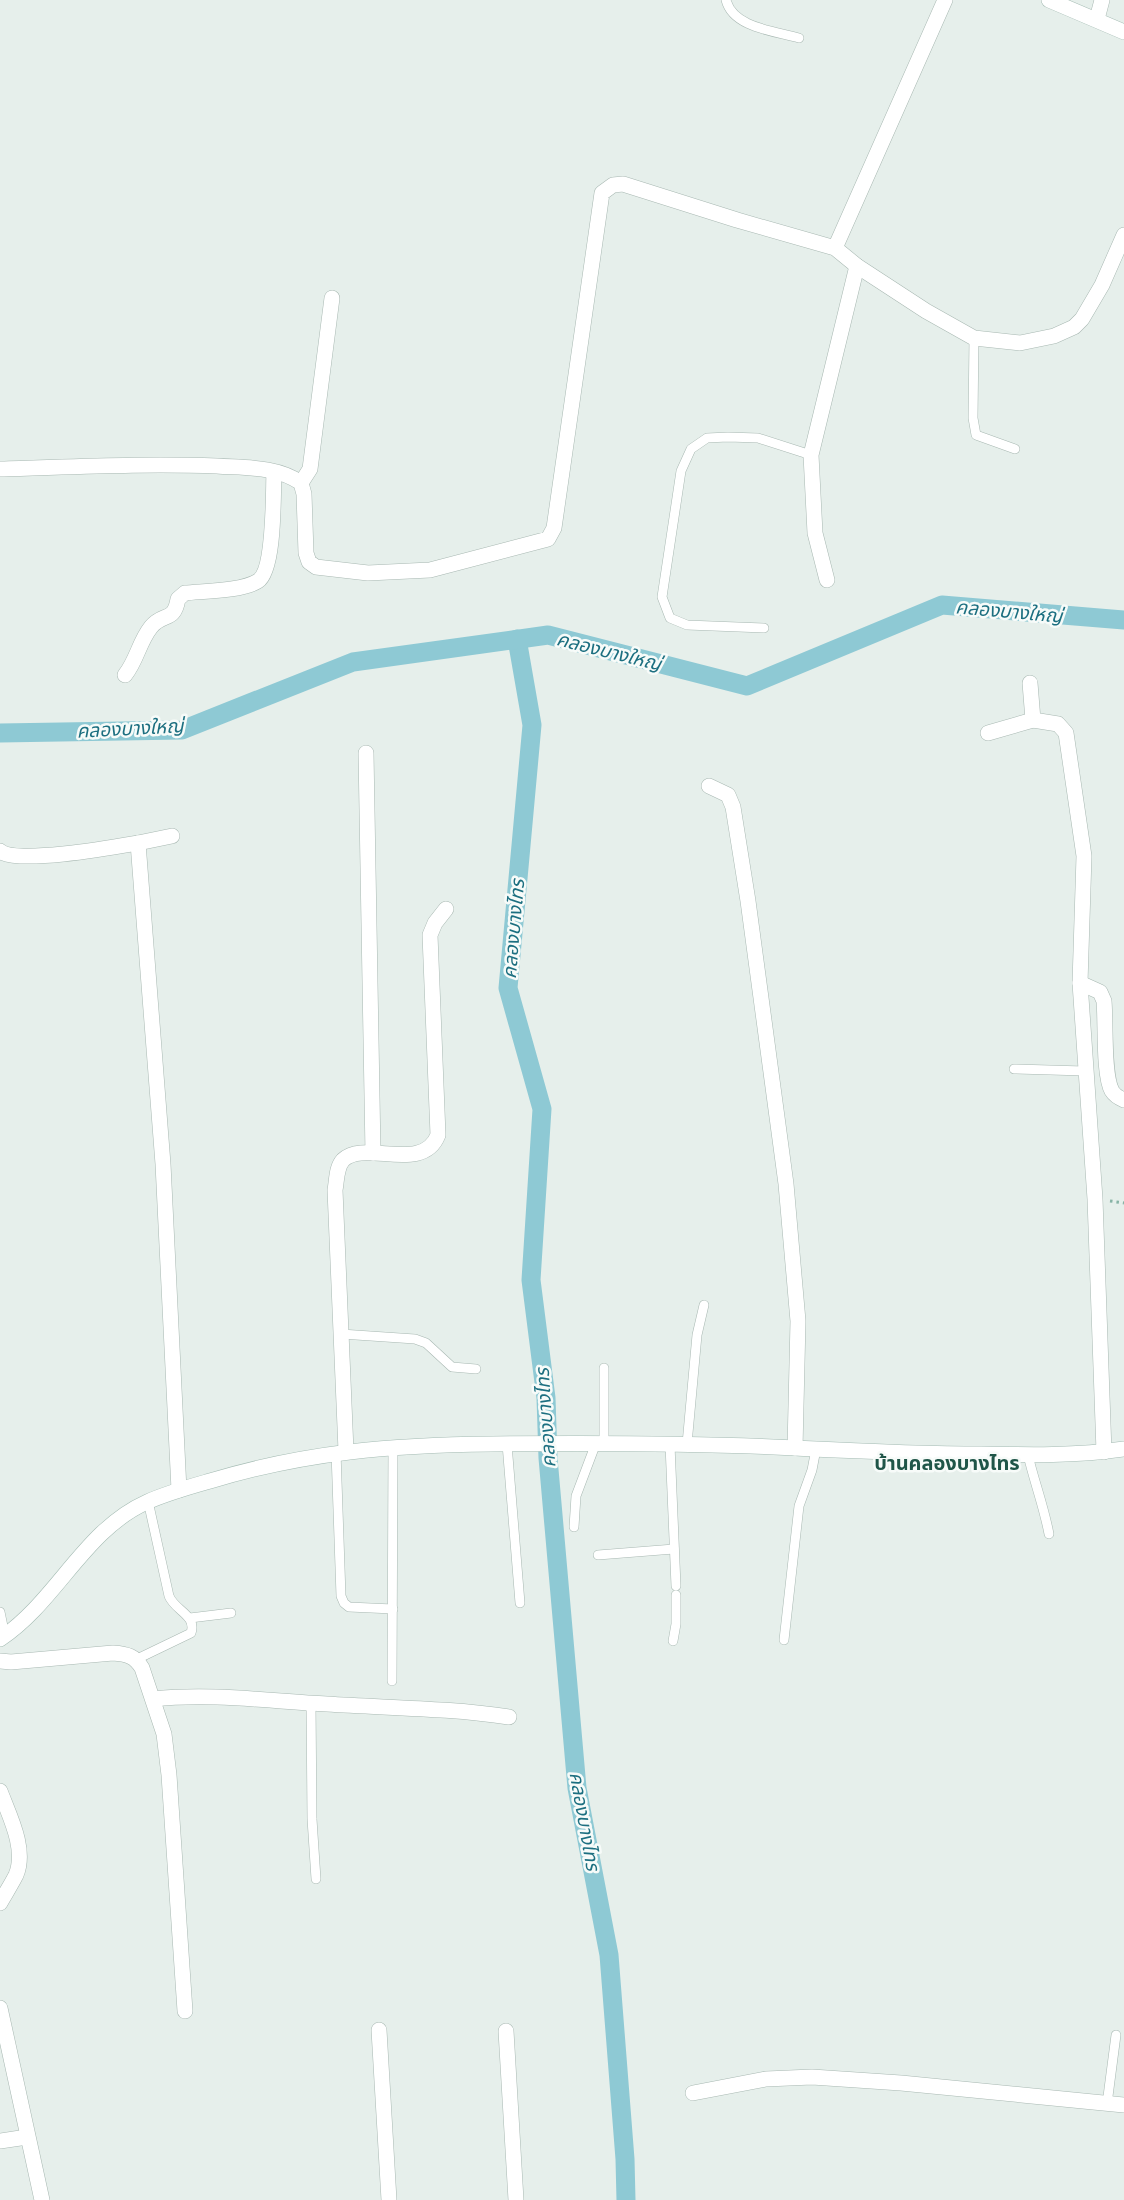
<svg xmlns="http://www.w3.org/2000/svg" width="1124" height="2200" font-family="Cabin,'Noto Sans Thai',sans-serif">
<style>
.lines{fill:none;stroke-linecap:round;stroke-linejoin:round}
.canal{stroke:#8ec9d4;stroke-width:19}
.lane-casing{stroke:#a8b8b2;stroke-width:10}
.street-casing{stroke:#a8b8b2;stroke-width:16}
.secondary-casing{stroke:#a4bbb3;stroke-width:16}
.path{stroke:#86b3a5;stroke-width:3;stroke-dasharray:2.5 4;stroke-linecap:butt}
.lane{stroke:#fff;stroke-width:9}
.street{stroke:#fff;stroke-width:15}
.secondary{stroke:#fff;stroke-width:15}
.labels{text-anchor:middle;stroke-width:5;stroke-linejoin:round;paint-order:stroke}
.water-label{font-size:19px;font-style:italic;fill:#1c6f80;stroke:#f7fbf9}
.quarter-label{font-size:20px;font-weight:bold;fill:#1f5548;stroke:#f7fbf9}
</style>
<rect width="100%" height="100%" fill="#e6efeb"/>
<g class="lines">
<!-- canal -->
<g class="canal">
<path d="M517 639 532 725 508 988 542 1109 531 1280 546 1398 548 1458 577 1788 609 1955 625 2159 626 2200"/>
<path d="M0 733 182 730 353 662 548 635 747 686 942 605 1124 620"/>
</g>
<defs>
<g id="lane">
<path d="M726 0C733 28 775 31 799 38"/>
<path d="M974 338 973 418 976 435 1015 449"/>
<path d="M764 628 687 625 670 618 662 597 681 471 691 449 707 438 728 437 758 438 811 455"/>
<path d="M1014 1069 1084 1071"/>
<path d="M341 1334 415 1339 426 1343 452 1367 476 1369"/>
<path d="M604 1368V1443"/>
<path d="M507 1444 520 1603"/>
<path d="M687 1444 697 1335 704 1305"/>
<path d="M670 1445 676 1586"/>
<path d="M336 1452 341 1596 344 1603 349 1607 393 1609"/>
<path d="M1028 1455C1034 1481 1044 1507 1049 1534"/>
<path d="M574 1527 576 1496 596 1443"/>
<path d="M598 1555 674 1549"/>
<path d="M0 1612 5 1636"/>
<path d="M190 1618 231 1613"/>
<path d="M784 1640 799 1506 812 1470 816 1449"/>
<path d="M673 1641 676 1624V1595"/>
<path d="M137 1659 191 1633C197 1615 175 1611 169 1596L148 1501"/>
<path d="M392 1681 393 1447"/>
<path d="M311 1703 312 1819 316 1879"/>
<path d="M1107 2104 1116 2035"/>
</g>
<g id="street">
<path d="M1097 19 1102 0"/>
<path d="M835 248 945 0"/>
<path d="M0 469C72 467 144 463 217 466 245 468 277 466 301 483L304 494 306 553 309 562 316 567 368 573 430 570 548 539 554 528 602 193 613 185 623 184 737 220 835 248 857 266 926 311 974 338 1020 343 1054 336 1074 327 1082 319 1102 285 1124 235"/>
<path d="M301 483 310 469 332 298"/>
<path d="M827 580 815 533 811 455 857 266"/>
<path d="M125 675C137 660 139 642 151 627 163 612 174 623 178 599L185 593C205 591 242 591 258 581 275 570 273 493 274 472"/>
<path d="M1030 683 1033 720 1058 724 1066 733 1084 856 1080 983 1095 1199 1104 1452"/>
<path d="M988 733 1033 720"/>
<path d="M366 753 373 1153"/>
<path d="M709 786 728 795 733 807 748 901 786 1184 798 1321 795 1448"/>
<path d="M172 836 138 843 163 1164 179 1490"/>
<path d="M0 851C15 865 115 847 138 843"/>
<path d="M1080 983 1100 992 1104 1001C1106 1022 1103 1075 1112 1091 1115 1096 1119 1098 1124 1100"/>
<path d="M346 1451 335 1190C337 1180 336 1168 343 1160 364 1139 423 1174 438 1135L430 935 435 923 446 909"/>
<path d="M0 1661 11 1662 113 1653C127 1654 135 1656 142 1668L164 1734 169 1775 185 2011"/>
<path d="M153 1699C211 1693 269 1701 327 1704 388 1708 449 1708 509 1717"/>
<path d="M0 1791C9 1815 27 1849 16 1875 11 1885 5 1894 0 1903"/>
<path d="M0 2008 42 2200"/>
<path d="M379 2030 389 2200"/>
<path d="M506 2031 516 2200"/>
<path d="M693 2093 766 2079 812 2077 901 2083 1124 2105"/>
<path d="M0 2141 27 2137"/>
</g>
<g id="secondary">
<path d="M1049 0 1124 32"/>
<path d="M0 1639C57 1601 84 1530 147 1502 167 1493 189 1487 210 1481 306 1452 392 1445 492 1444 594 1443 695 1443 796 1448 858 1451 919 1454 981 1454 1029 1455 1076 1456 1124 1449"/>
</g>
</defs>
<!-- lane casing -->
<use href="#lane" class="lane-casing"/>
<!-- street casing -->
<use href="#street" class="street-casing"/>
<!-- secondary casing -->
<use href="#secondary" class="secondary-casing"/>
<!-- path -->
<path class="path" d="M1110 1201 1124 1203"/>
<!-- lane -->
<use href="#lane" class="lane"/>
<!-- street -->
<use href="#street" class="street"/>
<!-- secondary -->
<use href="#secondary" class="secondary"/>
</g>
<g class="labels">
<!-- water labels -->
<g class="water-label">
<text transform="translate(1009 611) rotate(5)" y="7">คลองบางใหญ่</text>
<text transform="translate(609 651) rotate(14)" y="7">คลองบางใหญ่</text>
<text transform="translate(130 728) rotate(-3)" y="7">คลองบางใหญ่</text>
<text transform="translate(513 929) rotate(-85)" y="7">คลองบางไทร</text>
<text transform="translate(545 1418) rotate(-94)" y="7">คลองบางไทร</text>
<text transform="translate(585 1821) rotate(80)" y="7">คลองบางไทร</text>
</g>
<!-- quarter labels -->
<g class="quarter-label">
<text x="947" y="1470">บ้านคลองบางไทร</text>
</g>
</g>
</svg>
